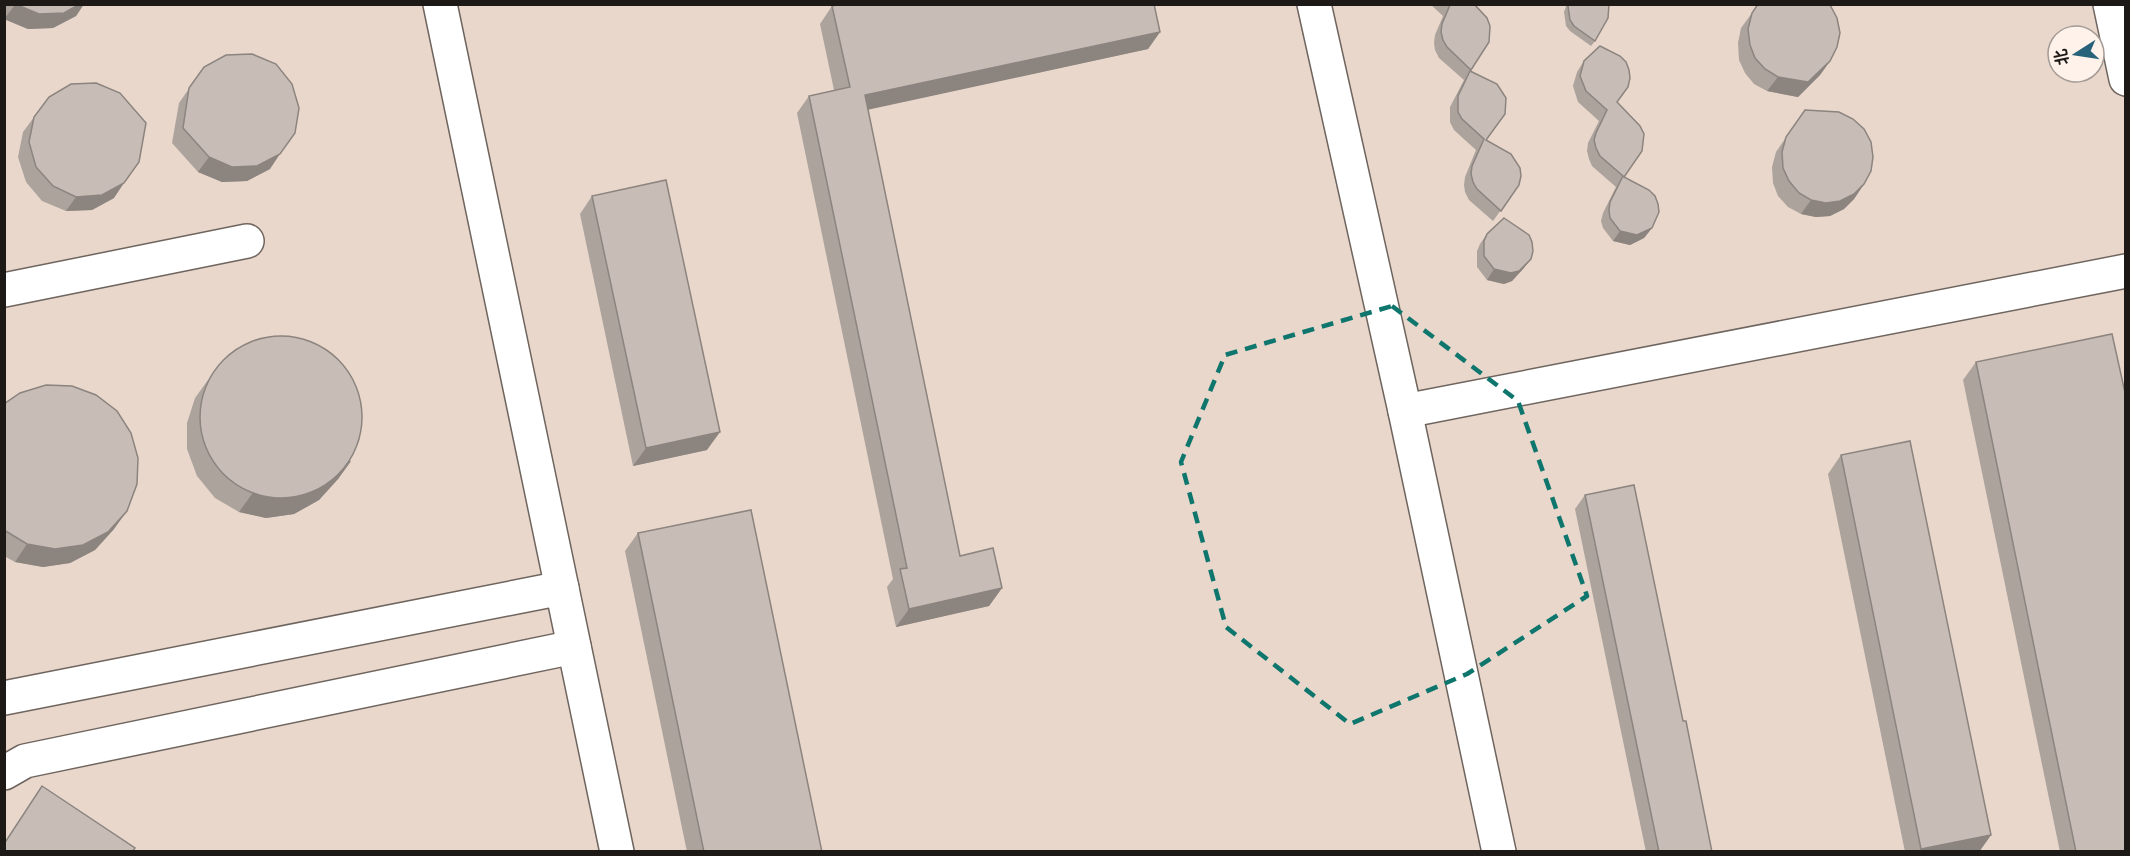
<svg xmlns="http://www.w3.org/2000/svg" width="2130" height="856" font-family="'Fira Sans Condensed','Noto Sans SC',sans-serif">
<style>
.built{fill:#e9d7cb;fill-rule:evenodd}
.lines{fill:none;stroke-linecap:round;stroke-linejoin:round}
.minor-casing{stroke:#6f655f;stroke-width:36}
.minor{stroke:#fff;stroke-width:33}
.wall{fill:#aca39d}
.shaded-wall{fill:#8c847f}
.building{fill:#c8bdb6;stroke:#8c847f;stroke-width:1.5}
.marked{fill:none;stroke:#0f766e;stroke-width:4.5;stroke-dasharray:12 8;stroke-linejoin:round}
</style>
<rect width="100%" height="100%" fill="#f0e5de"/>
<!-- built -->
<path class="built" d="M5 5H2125V851H5ZM2058 36H2094V72H2058Z"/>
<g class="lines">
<defs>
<g id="minor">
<path d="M440 4 617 852"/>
<path d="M1314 4 1405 411 1499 852"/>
<path d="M2110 4 2126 79"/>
<path d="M4 290 247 241"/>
<path d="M1405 411 2126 271"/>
<path d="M4 698 562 588"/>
<path d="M4 773 25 761 574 647"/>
</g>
</defs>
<!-- minor casing -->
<use href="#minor" class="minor-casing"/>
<!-- minor -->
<use href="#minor" class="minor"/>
</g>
<!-- wall -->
<g class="wall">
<path d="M4 4H84L76 16 53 28 28 29 4 19Z"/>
<path d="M1430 4H1474L1489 42 1470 71 1486 140 1519 185 1493 221 1469 200 1465 192 1464 185 1465 177 1476 150 1454 130 1450 122V107L1464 80 1439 58 1435 50 1434 43 1435 35 1443 16Z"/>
<path d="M1567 4H1609L1595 41 1591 46 1570 31 1566 26 1564 12Z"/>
<path d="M832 6 1160 32 1148 49 868 109 960 556 1002 588 989 606 896 627 887 587 893 579 797 113 809 96 834 90 820 24Z"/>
<path d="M1752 13 1830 61 1820 75 1798 97 1767 91 1754 84 1745 73 1739 60 1738 43 1741 28Z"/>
<path d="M1584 61 1617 102 1624 177 1652 228 1644 238 1630 245 1613 241 1603 228 1601 221 1603 213 1616 187 1592 166 1589 159 1587 151 1588 143 1599 121 1578 102 1573 86 1577 72Z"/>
<path d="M204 67 270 169 247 181 222 182 198 172 172 143 179 103Z"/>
<path d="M49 97 114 198 92 210 66 211 42 201 26 182 18 157 23 132Z"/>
<path d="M1805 110 1864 184 1854 199 1844 209 1830 216 1816 217 1801 214 1788 207 1778 196 1773 183 1772 167 1776 152Z"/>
<path d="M592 196 707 450 633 466 580 214Z"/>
<path d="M1487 234 1531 259 1523 269 1512 281 1504 284 1487 280 1477 267V251L1480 244Z"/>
<path d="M1976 362 2126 852H2060L1963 380Z"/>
<path d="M208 380 351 461 338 479 319 500 294 514 266 518 239 512 215 498 197 476 187 449V423L195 398Z"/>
<path d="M4 404 114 529 95 550 70 563 43 567 15 562 4 556Z"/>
<path d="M1841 455 1991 835 1979 852H1905L1828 474Z"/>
<path d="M1585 495 1683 721 1712 852H1646L1575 509Z"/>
<path d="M638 533 822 852H687L625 551Z"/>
</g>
<!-- shaded-wall -->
<g class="shaded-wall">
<path d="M84 4 76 16 53 28 28 29 4 19 15 5Z"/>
<path d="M1160 32 1148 49 853 113 865 95Z"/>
<path d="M1830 61 1820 75 1798 97 1767 91 1778 77Z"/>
<path d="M280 154 270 169 247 181 222 182 198 172 209 157Z"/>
<path d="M124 183 114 198 92 210 66 211 76 197Z"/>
<path d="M1864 184 1854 199 1844 209 1830 216 1816 217 1801 214 1811 200Z"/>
<path d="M1652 228 1644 238 1630 245 1613 241 1620 231Z"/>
<path d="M1531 259 1523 269 1512 281 1504 284 1487 280 1494 269Z"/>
<path d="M720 432 707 450 633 466 646 448Z"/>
<path d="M351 461 338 479 319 500 294 514 266 518 239 512 252 494Z"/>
<path d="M127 511 114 529 95 550 70 563 43 567 15 562 27 544Z"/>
<path d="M1002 588 989 606 896 627 909 609Z"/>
<path d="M1991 835 1979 852H1920L1921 849Z"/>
</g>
<!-- building -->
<g class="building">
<path d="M80 4 64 13 39 14 15 4Z"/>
<path d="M841 4H1154L1160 32 865 95 960 556 993 548 1002 588 909 609 900 569 907 568 809 96 850 87 832 6Z"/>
<path d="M1449 4H1474L1487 18 1490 26 1489 42 1471 70 1447 47 1443 40 1441 32 1442 24 1450 5Z"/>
<path d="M1568 4H1609L1608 18 1595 41 1574 26 1570 20 1568 6Z"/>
<path d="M1758 4H1829L1830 5 1837 18 1840 33 1837 47 1830 61 1808 82 1778 77 1765 69 1755 58 1750 45 1748 29 1752 13Z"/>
<path d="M1600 46 1620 56 1626 62 1629 70 1630 78 1628 87 1617 102 1640 126 1644 134 1642 151 1624 177 1649 190 1655 196 1658 204 1659 212 1652 228 1637 235 1620 231 1610 218 1609 210 1610 202 1623 176 1600 156 1596 148 1594 140 1596 133 1607 110 1586 91 1580 76 1584 61Z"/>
<path d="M252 54 276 64 292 84 299 108 295 133 280 154 257 166 232 167 209 157 183 128 189 88 204 67 226 55Z"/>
<path d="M1470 71 1497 84 1506 98 1505 114 1486 140 1511 154 1520 168 1521 176 1519 185 1501 211 1477 189 1473 182 1471 174 1472 166 1484 139 1462 119 1458 112V96Z"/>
<path d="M96 83 120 93 146 123 139 162 124 183 102 195 76 197 53 186 36 167 29 142 34 117 49 97 71 84Z"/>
<path d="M1805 110 1839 112 1853 119 1864 129 1871 142 1873 157 1871 171 1864 184 1854 194 1840 201 1826 203 1811 200 1799 193 1789 181 1783 168 1782 152 1786 137Z"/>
<path d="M666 180 720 432 646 448 592 196Z"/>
<path d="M1504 218 1529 235 1532 242 1533 251 1531 259 1519 271 1511 273 1494 269 1484 256V241L1487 234Z"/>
<path d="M2112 334 2126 397V852H2076L1976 362Z"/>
<circle cx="281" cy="417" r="81"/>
<path d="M46 385 72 386 96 395 117 411 131 433 138 458 137 484 127 511 108 532 83 545 55 549 27 544 4 530V404L20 393Z"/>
<path d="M1910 441 1991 835 1921 849 1841 455Z"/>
<path d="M1634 485 1683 721H1686L1712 852H1659L1585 495Z"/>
<path d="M751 510 822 852H704L638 533Z"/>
<path d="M42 786 135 848 132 852H4V844Z"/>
</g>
<!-- marked area -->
<path class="marked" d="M1392 306 1518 401 1587 596 1467 674 1350 724 1226 627 1181 462 1225 355Z"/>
<!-- border -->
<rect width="2130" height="856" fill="none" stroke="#1d1916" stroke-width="12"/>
<!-- north arrow -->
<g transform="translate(2076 54) rotate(258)"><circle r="28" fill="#fef2eb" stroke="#a49b96" stroke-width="1.5"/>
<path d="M0-4.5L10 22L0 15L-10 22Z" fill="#27617a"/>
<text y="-9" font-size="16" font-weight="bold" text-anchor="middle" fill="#1d1916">北</text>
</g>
</svg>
